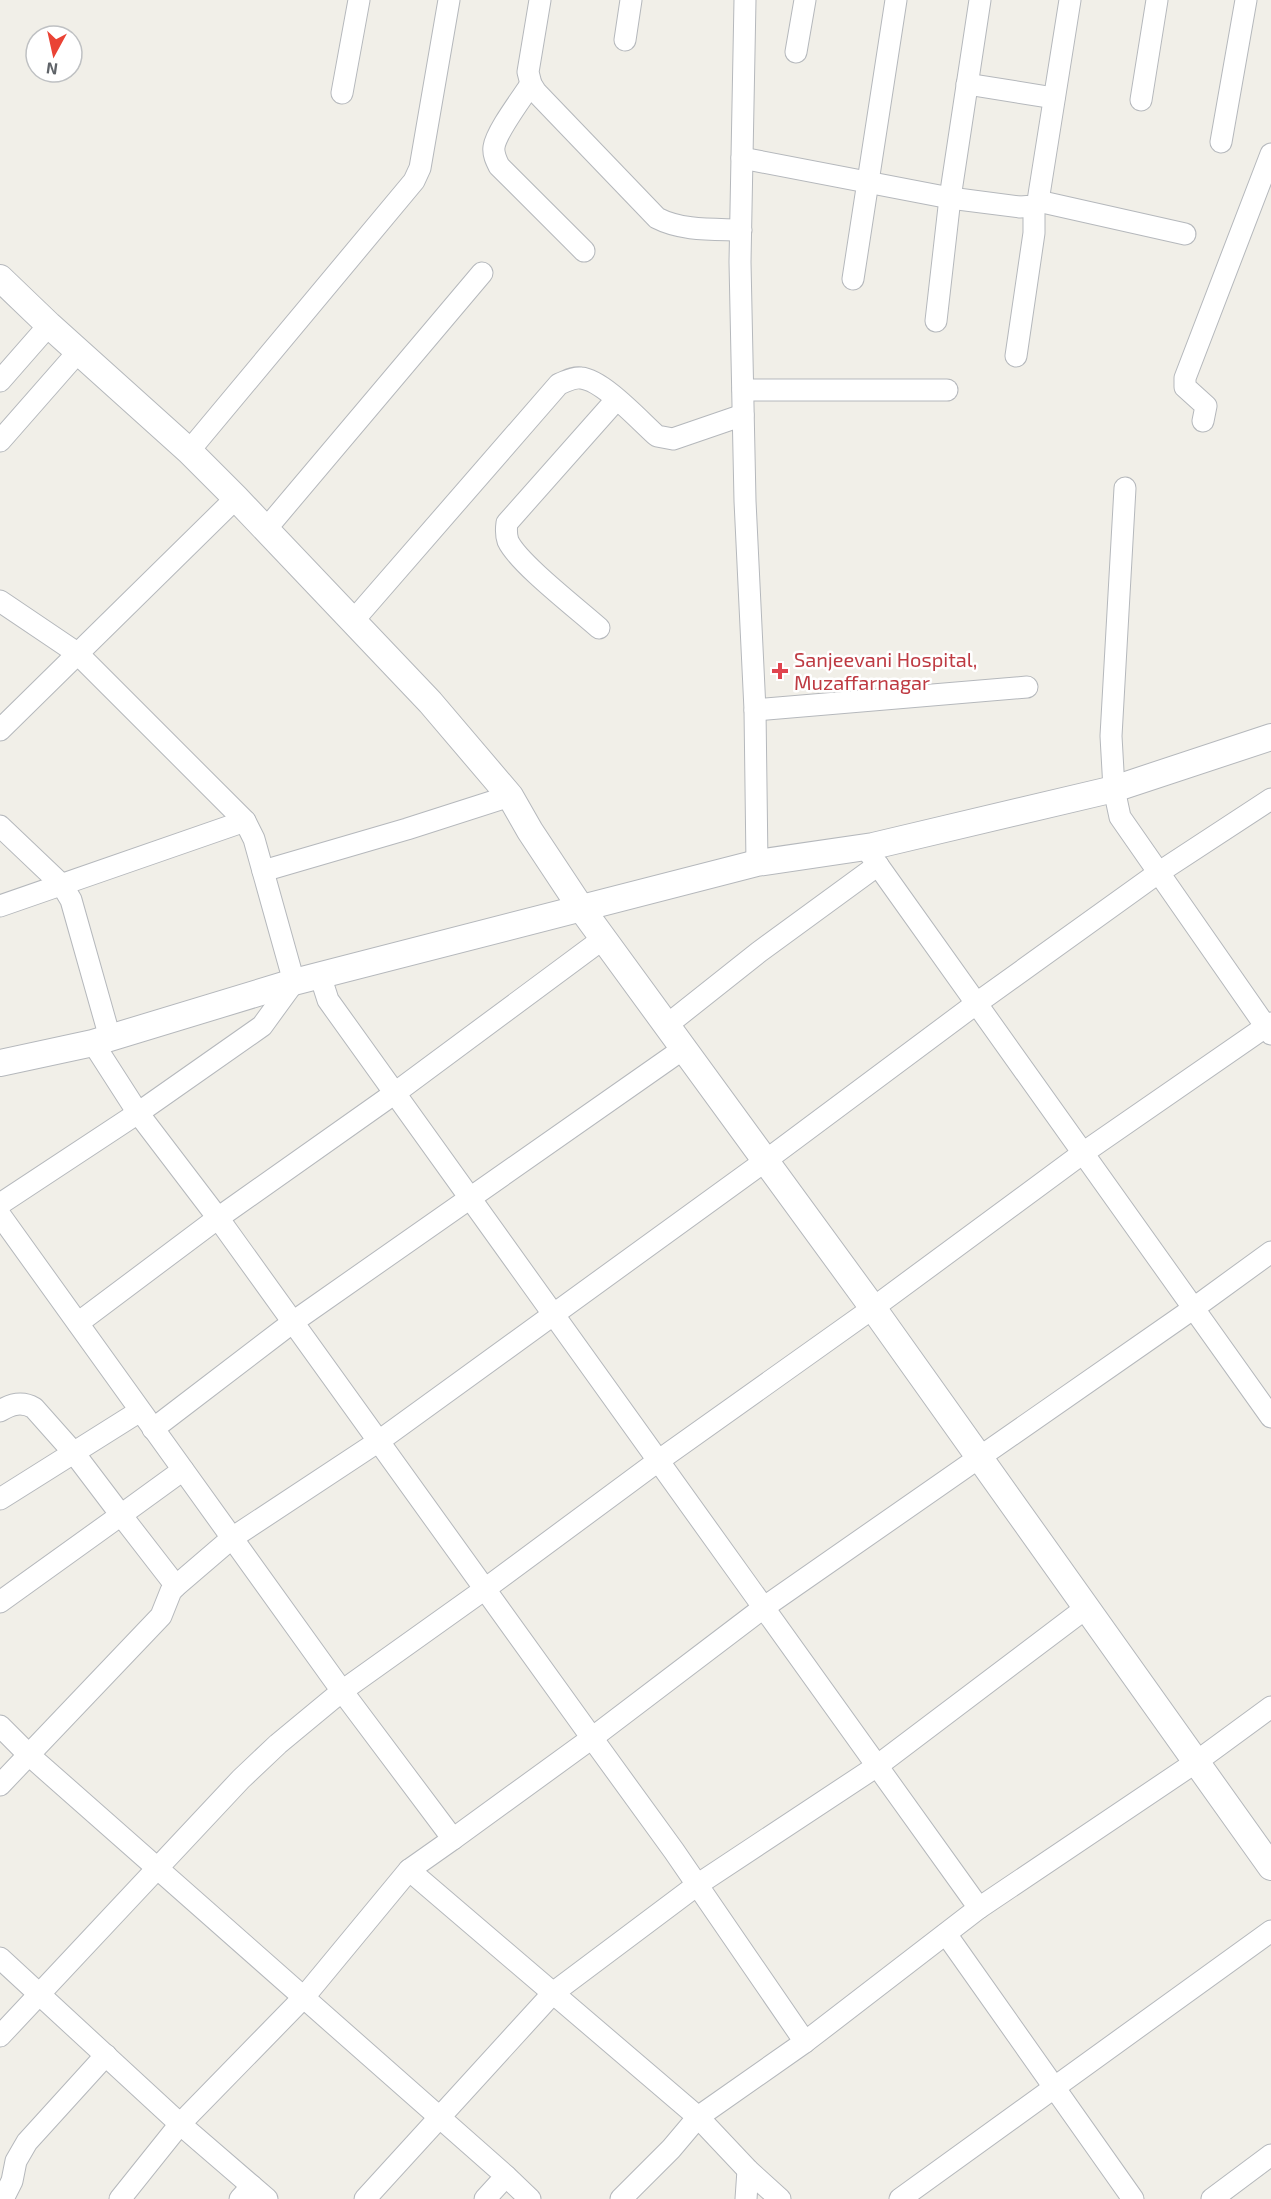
<svg xmlns="http://www.w3.org/2000/svg" width="1271" height="2199" font-family="'Exo 2',sans-serif">
<style>
.lines{fill:none;stroke-linecap:round;stroke-linejoin:round}
.minor-casing{stroke:#b5b8bc;stroke-width:23}
.tertiary-casing{stroke:#b5b8bc;stroke-width:28}
.minor{stroke:#fff;stroke-width:21}
.tertiary{stroke:#fff;stroke-width:26}
.health-dot{fill:#e0444e;stroke:#fff;stroke-width:2}
.labels{text-anchor:middle;stroke-width:5;stroke-linejoin:round;paint-order:stroke}
.health-label{font-size:20px;fill:#be3a42;stroke:#fff;text-anchor:start}
</style>
<rect width="100%" height="100%" fill="#f1efe8"/>
<g class="lines">
<defs>
<g id="minor">
<path d="M540 0 528 72 531 84 536 92 657 218C682 231 713 229 741 230"/>
<path d="M745 0 740 262 745 501 755 710 757 863"/>
<path d="M625 40 631 0"/>
<path d="M796 52 805 0"/>
<path d="M531 84C522 98 496 132 494 147 493 154 496 160 499 166L584 251"/>
<path d="M967 84 1054 98"/>
<path d="M342 93 359 0"/>
<path d="M1141 100 1157 0"/>
<path d="M1221 142 1246 0"/>
<path d="M742 158 950 198 1020 207 1034 206 1038 201 1070 0"/>
<path d="M1038 201 1185 234"/>
<path d="M853 279 896 0"/>
<path d="M936 321 950 198 980 0"/>
<path d="M1016 356 1034 233V206"/>
<path d="M0 381 49 325"/>
<path d="M743 390H947"/>
<path d="M1203 421 1206 406 1185 387V378L1271 154"/>
<path d="M0 441 78 352"/>
<path d="M189 451 414 181 420 168 449 0"/>
<path d="M1125 488 1111 736 1114 789 1120 817 1271 1034"/>
<path d="M266 529 482 273"/>
<path d="M0 601 77 653 245 821 254 839 294 982 262 1026 138 1113 0 1204"/>
<path d="M353 621 559 384C567 381 573 377 581 378 603 380 640 421 657 436L673 439 743 415"/>
<path d="M599 628C579 610 518 563 508 541 506 535 506 530 507 523L616 400"/>
<path d="M755 710 1027 687"/>
<path d="M0 730 236 498"/>
<path d="M0 826 62 885 71 900 110 1038"/>
<path d="M865 847 1271 1417"/>
<path d="M263 871 407 829 510 796"/>
<path d="M0 906 245 821"/>
<path d="M667 1025 759 952 878 865"/>
<path d="M93 1043 138 1113 218 1218 592 1738 674 1851 805 2042 979 1908 328 1000 320 975"/>
<path d="M0 1215 342 1691 453 1839 592 1738 763 1608 1194 1308 1271 1252"/>
<path d="M78 1323 218 1218 395 1093 604 938"/>
<path d="M0 1411C11 1404 22 1401 34 1408L74 1453 121 1515 183 1470"/>
<path d="M153 1429 293 1322 683 1049"/>
<path d="M0 1499 140 1411"/>
<path d="M0 1602 121 1515 176 1586"/>
<path d="M0 1726 29 1755 506 2176 485 2199"/>
<path d="M0 1785 161 1616 171 1591 176 1586 232 1538 379 1441 765 1161 977 1003 1158 873 1271 799"/>
<path d="M409 1870 698 2117 748 2170"/>
<path d="M979 1908 1196 1762 1271 1707"/>
<path d="M946 1934 1133 2199"/>
<path d="M0 1958 180 2124 267 2199"/>
<path d="M0 2036 241 1779 278 1744 342 1691 485 1589 658 1461 873 1308 1083 1153 1271 1023"/>
<path d="M506 2176 530 2199"/>
<path d="M3 2199 12 2181 16 2161 27 2142 106 2055"/>
<path d="M120 2199 180 2124 304 1997 409 1870 453 1839"/>
<path d="M240 2199 252 2186"/>
<path d="M365 2199 553 1993 697 1885 877 1766 1086 1608"/>
<path d="M621 2199 671 2149 698 2117 805 2042"/>
<path d="M746 2199 748 2170 780 2199"/>
<path d="M900 2199 1271 1931"/>
<path d="M1212 2199 1271 2155"/>
</g>
<g id="tertiary">
<path d="M0 278 49 325 189 451 236 498 430 702 510 796 530 831 581 908 873 1308 1271 1867"/>
<path d="M0 1063 93 1043 294 982 757 863 873 846 1114 789 1271 737"/>
</g>
</defs>
<!-- minor casing -->
<use href="#minor" class="minor-casing"/>
<!-- tertiary casing -->
<use href="#tertiary" class="tertiary-casing"/>
<!-- minor -->
<use href="#minor" class="minor"/>
<!-- tertiary -->
<use href="#tertiary" class="tertiary"/>
</g>
<!-- markers -->
<path class="health-dot" d="M777 662h6v6h6v6h-6v6h-6v-6h-6v-6h6z"/>
<g class="labels">
<!-- health labels -->
<g class="health-label">
<text x="794" y="667">Sanjeevani Hospital,<tspan x="794" dy="23">Muzaffarnagar</tspan></text>
</g>
</g>
<!-- north arrow -->
<g transform="translate(54 54) rotate(188)"><circle r="28" fill="#ffffff" stroke="#bfc1c3" stroke-width="1.5"/>
<path d="M0-4.5L10 22L0 15L-10 22Z" fill="#ea4335"/>
<text y="-9" font-size="16" font-weight="bold" text-anchor="middle" fill="#5f6368">N</text>
</g>
</svg>
